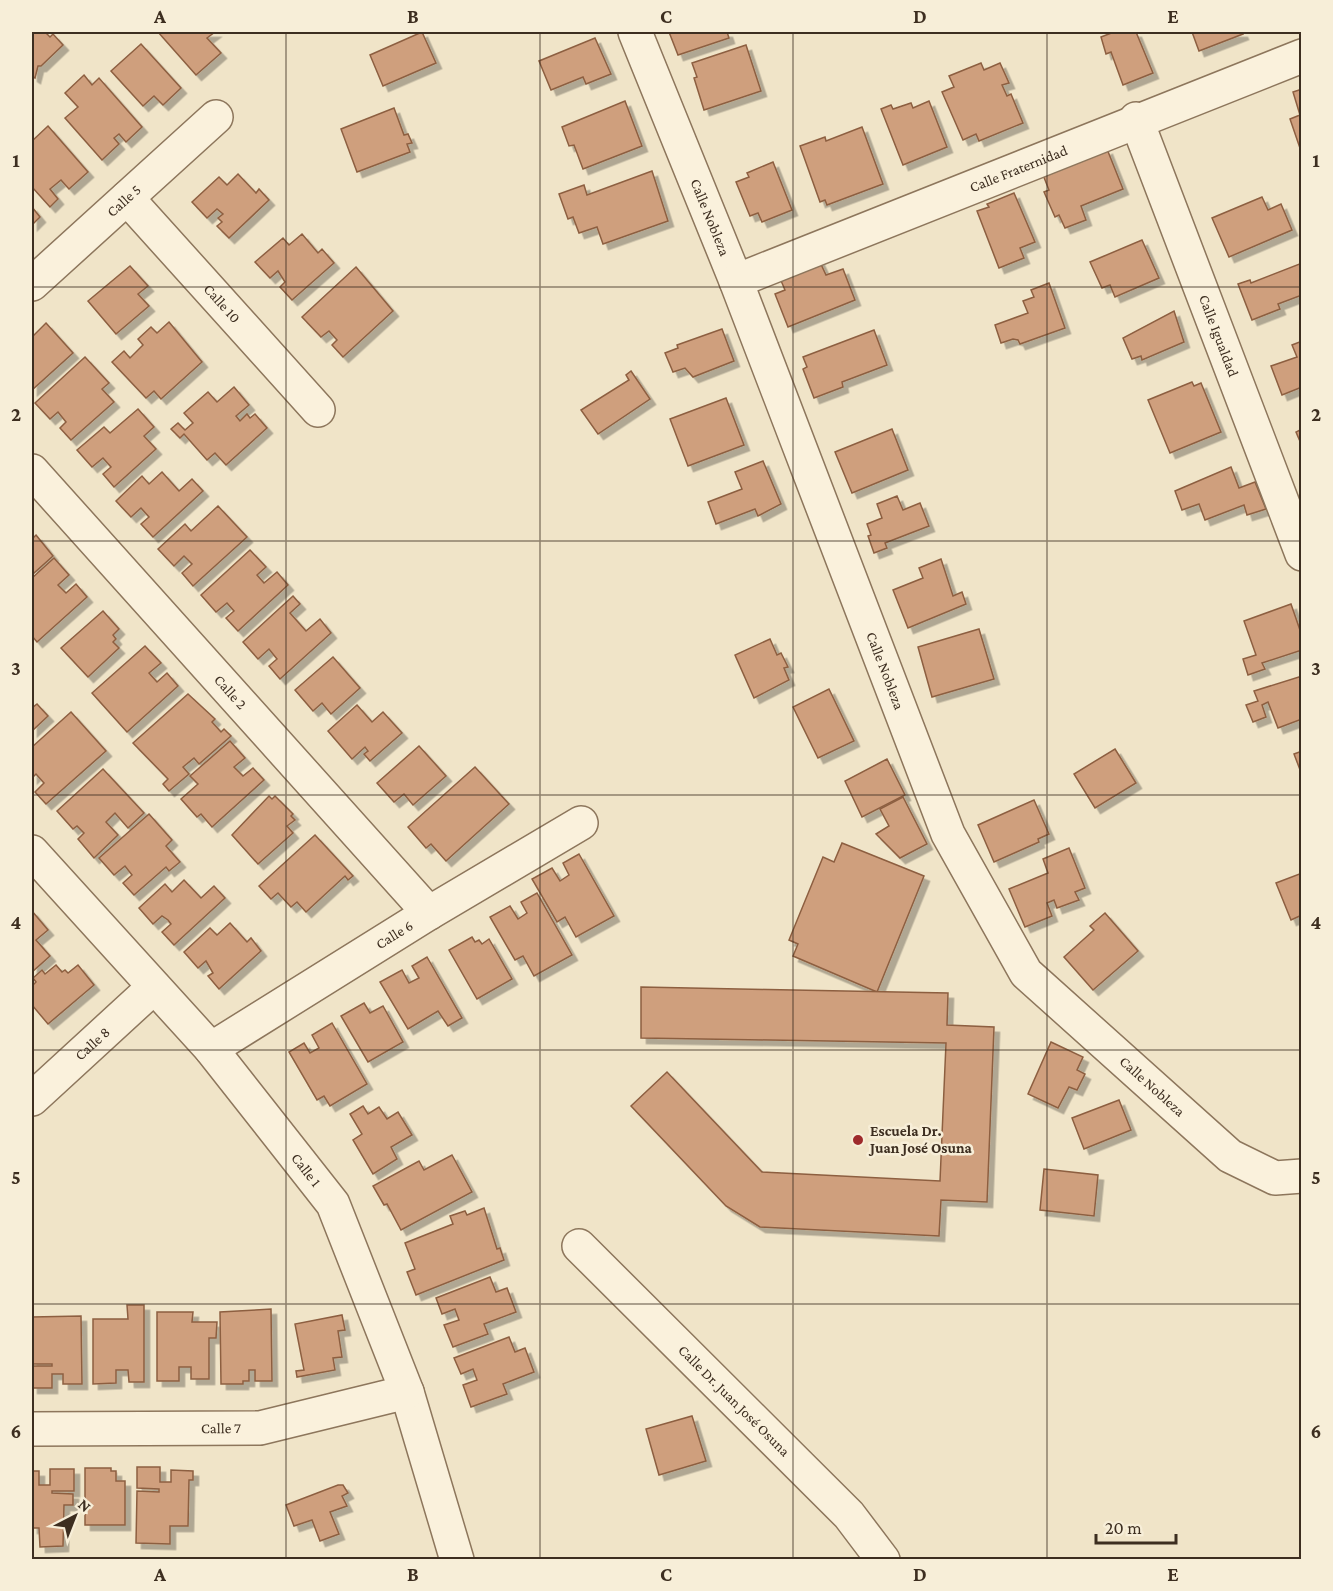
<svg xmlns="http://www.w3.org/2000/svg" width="1333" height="1591" font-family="'Crimson Pro',serif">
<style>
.building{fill:#cf9f7d;stroke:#8d5f41;stroke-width:1.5;filter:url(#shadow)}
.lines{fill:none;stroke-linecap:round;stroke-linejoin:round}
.minor-casing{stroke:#8d765c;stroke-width:36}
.minor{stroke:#faf1dc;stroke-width:33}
.grid{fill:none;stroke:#3d2e20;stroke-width:1.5;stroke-opacity:0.55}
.poi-dot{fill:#9e2a2b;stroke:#f7eed8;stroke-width:2}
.labels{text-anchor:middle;stroke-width:5;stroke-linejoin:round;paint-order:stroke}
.street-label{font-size:15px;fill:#3d2e20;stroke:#f7eed8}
.poi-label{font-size:15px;font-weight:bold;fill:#3d2e20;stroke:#f7eed8;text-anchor:start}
.neatline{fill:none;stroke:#3d2e20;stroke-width:2}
.grid-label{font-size:20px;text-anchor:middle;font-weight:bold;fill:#3d2e20}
</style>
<defs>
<filter id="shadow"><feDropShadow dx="5.5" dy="5.5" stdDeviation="0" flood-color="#0004"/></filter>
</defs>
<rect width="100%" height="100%" fill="#f0e4c8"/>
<!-- building -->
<g class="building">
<path d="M32 32H45L50 37 53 34 63 45 41 66H38L35 78 32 76Z"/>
<path d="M158 32H215L207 38 221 53 196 75Z"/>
<path d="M422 32 436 63 383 86 370 55Z"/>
<path d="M669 32H727L729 38 678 55Z"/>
<path d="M1114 32H1136L1153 73 1123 85 1111 52 1106 54 1101 37Z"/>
<path d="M1192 32H1242L1243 34 1199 51Z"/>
<path d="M595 38 611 74 586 84 583 77 551 90 539 61Z"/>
<path d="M141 44 181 88 163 105 154 96 143 106 111 71Z"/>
<path d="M746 45 761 91 704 110 694 78 697 77 692 63Z"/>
<path d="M981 63 984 70 1000 63 1009 83 1002 85 1007 96 1011 94 1023 123 979 141 976 134 963 140 942 92 954 87 949 76Z"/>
<path d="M84 75 92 85 99 78 142 127 126 142 119 134 114 138 119 144 102 160 65 118 78 107 65 93Z"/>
<path d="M1302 89V154L1290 119 1300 115 1293 92Z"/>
<path d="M625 101 642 146 583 169 574 145 569 146 562 127Z"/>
<path d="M929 101 947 147 903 165 881 109 891 105 893 109 911 103 913 108Z"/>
<path d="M394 108 404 135 408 134 412 143 407 144 410 152 357 172 341 129Z"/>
<path d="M48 126 88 172 69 189 61 180 50 189 58 199 50 207 32 187V141Z"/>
<path d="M862 127 883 184 827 205 825 200 820 202 800 146 825 137 826 141Z"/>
<path d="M1107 149 1123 189 1081 206 1086 220 1065 228 1059 215 1055 217 1044 192 1049 190 1043 175Z"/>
<path d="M773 162 792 210 762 222 758 213 750 216 736 182 749 177 747 173Z"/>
<path d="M652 171 668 221 603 244 597 227 579 233 573 217 568 219 559 194 584 185 587 195Z"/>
<path d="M238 174 256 193 259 189 269 200 229 238 217 226 222 222 218 218 223 214 217 209 207 218 192 202 219 177 227 185Z"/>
<path d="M1014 193 1035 242 1020 248 1024 258 999 268 977 211 989 207 987 204Z"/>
<path d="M1262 197 1268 210 1281 204 1292 230 1229 257 1212 218Z"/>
<path d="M32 207 40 217 32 225Z"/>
<path d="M302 234 318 253 322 249 334 263 292 300 280 287 285 282 278 271 270 278 255 262 283 238 289 245Z"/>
<path d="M1142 240 1159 278 1115 297 1110 285 1102 288 1090 262Z"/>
<path d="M819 260 826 275 843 269 855 300 788 327 775 294 785 290 779 276Z"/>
<path d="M1302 263V295L1278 304 1280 309 1252 320 1238 284 1250 280 1251 283Z"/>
<path d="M130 266 148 286 138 294 149 306 116 334 88 301Z"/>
<path d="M356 267 393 311 343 357 332 345 337 340 329 331 321 337 302 317Z"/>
<path d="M1049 283 1065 328 1020 344 1018 340 1013 339 1001 343 995 325 1028 313 1023 301 1034 297 1031 290Z"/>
<path d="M1174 311 1184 342 1142 360 1141 356 1132 359 1123 338Z"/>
<path d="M169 322 202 362 161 399 154 391 146 398 112 362 124 351 130 358 143 345 138 339 151 327 157 333Z"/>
<path d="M46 323 73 353 32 390V337Z"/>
<path d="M722 329 734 361 693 377 685 368 673 372 665 353 678 348 677 345Z"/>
<path d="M874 330 887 365 842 382 843 387 814 398 803 369 807 367 803 357Z"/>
<path d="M1302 341V387L1282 395 1271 366 1297 357 1292 345Z"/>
<path d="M85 357 109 383 102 389 114 402 71 440 60 428 66 422 58 412 50 419 35 403Z"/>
<path d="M631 371 650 399 598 434 581 410 629 380 626 375Z"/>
<path d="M1192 382 1194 386 1201 383 1221 432 1170 453 1148 400Z"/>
<path d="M234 387 249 405 236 416 240 421 247 414 250 418 255 414 267 428 226 465 215 453 207 460 184 434 180 438 171 429 178 423 185 430 193 423 184 413 208 392 217 402Z"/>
<path d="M726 398 744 445 688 466 670 419Z"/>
<path d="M138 409 154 427 144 436 156 449 114 487 103 474 111 467 103 458 92 467 77 450 104 427 110 433Z"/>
<path d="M892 429 908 470 852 493 835 452Z"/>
<path d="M1302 429V446L1296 432Z"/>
<path d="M763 461 781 504 758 516 755 509 716 524 708 502 742 489 735 472Z"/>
<path d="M1231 467 1239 488 1255 482 1266 509 1247 515 1244 505 1205 520 1199 504 1182 510 1175 491Z"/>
<path d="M162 472 179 491 192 479 203 491 153 537 141 524 149 517 141 508 131 517 116 501 142 476 149 484Z"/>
<path d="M897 496 903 510 920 503 929 526 885 543 887 548 874 553 868 536 871 535 867 524 882 518 877 504Z"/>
<path d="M218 506 247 537 193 586 182 573 192 564 184 556 174 566 158 549 185 524 191 531Z"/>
<path d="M36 535 53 556 34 573 32 570V539Z"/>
<path d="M250 550 266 567 257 575 264 583 277 572 288 585 238 631 226 618 234 611 227 603 216 612 201 595Z"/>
<path d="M54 558 69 575 58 585 66 593 76 584 87 597 37 642 32 636V578Z"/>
<path d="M941 559 953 596 962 592 966 604 908 628 893 590 923 578 919 568Z"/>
<path d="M293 596 300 604 290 613 306 631 320 619 331 633 280 679 269 666 277 659 269 649 258 659 243 642Z"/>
<path d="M1291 604 1302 636V650L1262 663 1265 669 1248 675 1243 659 1256 655 1244 621Z"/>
<path d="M103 611 119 629 113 635 116 639 113 642 119 648 88 677 61 648Z"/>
<path d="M979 629 994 679 932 697 918 647Z"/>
<path d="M770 639 777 655 781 653 788 667 784 668 789 680 754 698 735 655Z"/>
<path d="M145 646 161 663 149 673 157 682 167 673 178 686 127 732 92 693Z"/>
<path d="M333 657 360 688 331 714 322 703 313 711 295 690Z"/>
<path d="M1302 676V719L1278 728 1268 702 1262 705 1266 717 1253 722 1246 705 1258 701 1254 691Z"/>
<path d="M829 689 854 741 818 758 793 707Z"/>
<path d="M188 694 215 719 212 722 221 732 224 729 231 736 199 764 194 758 183 767 189 774 169 791 163 784 168 779 133 743Z"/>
<path d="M37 704 48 716 32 731V705L33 707Z"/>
<path d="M357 705 372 722 383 712 402 733 370 761 364 754 368 751 365 747 352 759 328 731Z"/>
<path d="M71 712 106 751 46 804 35 792 44 783 36 774 32 778V747Z"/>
<path d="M230 741 245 758 234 767 243 776 253 768 264 780 212 827 201 814 197 817 181 799 198 784 190 776Z"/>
<path d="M419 746 446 776 413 805 404 794 394 802 377 783Z"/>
<path d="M1115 749 1136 783 1095 808 1074 774Z"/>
<path d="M1302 751V775L1294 754Z"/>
<path d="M887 759 905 795 862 817 845 781Z"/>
<path d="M475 767 509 804 446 861 431 844 426 848 408 827Z"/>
<path d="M103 769 144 813 128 828 115 813 106 822 118 835 94 858 78 839 84 833 77 826 73 829 57 811Z"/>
<path d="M269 796 272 799 275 796 293 814 291 816 295 820 287 826 293 833 258 864 232 835Z"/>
<path d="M903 797 927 844 900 858 876 834 889 826 880 809Z"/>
<path d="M1034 800 1049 834 1038 839 1039 842 994 862 978 825Z"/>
<path d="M149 814 172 840 166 846 180 862 169 871 166 867 134 895 123 883 132 875 125 866 114 875 99 858Z"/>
<path d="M315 835 353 876 348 880 345 876 306 912 297 902 291 907 278 893 271 899 259 886Z"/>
<path d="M842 843 924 876 877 992 793 956 798 944 789 940 823 857 834 862Z"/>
<path d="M1069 848 1085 888 1075 892 1079 900 1057 908 1054 900 1047 903 1052 916 1025 927 1009 889 1048 873 1043 859Z"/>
<path d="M579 854 614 916 576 937 565 917 557 922 532 879 552 868 560 881 569 875 563 863Z"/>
<path d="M1302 873V915L1291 920 1276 883Z"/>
<path d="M184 880 201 898 214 886 225 898 174 945 162 932 171 924 168 920 162 916 153 924 139 908 165 884 172 892Z"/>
<path d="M537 893 572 955 534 976 523 956 515 960 490 917 510 906 518 919 527 913 521 902Z"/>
<path d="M32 911 48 930 36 940 50 956 32 972Z"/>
<path d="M1105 913 1138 951 1093 990 1064 957 1094 930 1090 926Z"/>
<path d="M230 923 247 942 251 938 261 951 219 989 208 976 213 973 206 961 198 968 184 952 210 928 217 935Z"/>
<path d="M472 937 475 942 479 940 482 944 489 939 512 979 477 999 449 950Z"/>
<path d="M427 957 462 1018 448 1026 438 1011 408 1029 380 982 402 970 409 983 419 978 412 966Z"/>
<path d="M56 965 62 972 65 970 68 973 78 965 94 985 48 1024 32 1005V986L36 982 33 978 42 970 45 974Z"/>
<path d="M641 987 948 993 947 1025 994 1027 987 1202 941 1200 939 1236 760 1227 726 1206 631 1106 667 1072 762 1172 940 1181 946 1043 641 1038Z"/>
<path d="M364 1003 370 1013 383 1006 403 1042 368 1062 341 1016Z"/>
<path d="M332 1023 367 1084 330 1106 324 1096 317 1100 289 1052 304 1043 310 1053 319 1048 312 1035Z"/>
<path d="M1051 1042 1083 1057 1077 1070 1085 1074 1077 1090 1069 1087 1058 1108 1028 1094Z"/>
<path d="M1119 1100 1131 1130 1084 1149 1072 1118Z"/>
<path d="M363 1106 368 1114 379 1107 387 1119 398 1112 412 1135 391 1147 397 1159 373 1174 353 1140 362 1134 350 1114Z"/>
<path d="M452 1155 472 1192 401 1230 387 1204 384 1205 373 1186 419 1161 424 1170Z"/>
<path d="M1044 1169 1098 1175 1094 1216 1040 1210Z"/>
<path d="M484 1208 497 1249 500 1248 504 1260 416 1295 407 1272 415 1269 405 1243 453 1224 450 1216 465 1211 467 1215Z"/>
<path d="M490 1277 496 1292 507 1288 516 1312 484 1324 488 1334 453 1347 444 1325 459 1320 455 1309 442 1314 436 1298Z"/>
<path d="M127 1305H144V1382H129L128 1370H116V1383L93 1384V1319H128Z"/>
<path d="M271 1309 272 1381H255V1370H249V1381H243V1384H221L220 1312Z"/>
<path d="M157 1312H193L192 1322H217L216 1338H209V1379H191V1367H179V1381H157Z"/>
<path d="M342 1315 345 1330 338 1331 342 1357 333 1358 335 1370 297 1377 296 1371 304 1370 295 1324Z"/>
<path d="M81 1316 82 1384H63V1374H52V1388H32V1366H52V1364H32V1317Z"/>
<path d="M509 1337 515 1352 525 1348 534 1372 503 1384 507 1394 471 1407 463 1385 477 1380 473 1369 461 1374 454 1358Z"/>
<path d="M692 1416 706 1461 659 1475 646 1429Z"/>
<path d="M137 1467H160V1482H171V1470L193 1471V1480H189L188 1526H170V1544L136 1543 137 1491 159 1492V1489L137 1488Z"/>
<path d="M85 1468H111V1471H116V1481H125V1525H85Z"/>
<path d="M50 1469H74V1491H52V1493L73 1494V1505H64L63 1546 40 1547 39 1528H32V1471H39V1485H50Z"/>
<path d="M338 1485H343L348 1493 342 1496 347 1506 330 1512 339 1534 320 1541 312 1520 294 1526 286 1505Z"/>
</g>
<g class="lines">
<defs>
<g id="minor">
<path id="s1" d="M635 32 736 281 948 834 1026 973 1230 1156 1275 1178 1302 1176"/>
<path id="s2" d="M1136 119 1302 554"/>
<path id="s3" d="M127 198 318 410"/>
<path id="s4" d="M736 281 1302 56"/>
<path id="s5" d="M32 284 216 117"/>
<path id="s6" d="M32 471 429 913"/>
<path id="s7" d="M32 852 211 1049 333 1204 407 1392 457 1560"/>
<path id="s8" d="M211 1049 429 913 581 823"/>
<path id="s9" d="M32 1099 154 987"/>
<path id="s10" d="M579 1246 849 1515 883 1560"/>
<path id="s11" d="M32 1429 260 1428 407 1392"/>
</g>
</defs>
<!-- minor casing -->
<use href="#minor" class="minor-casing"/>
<!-- minor -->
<use href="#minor" class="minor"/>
</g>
<!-- grid -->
<path class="grid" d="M286 32V1560M540 32V1560M793 32V1560M1047 32V1560M32 287H1302M32 541H1302M32 795H1302M32 1050H1302M32 1304H1302"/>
<!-- markers -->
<circle class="poi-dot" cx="858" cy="1140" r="6"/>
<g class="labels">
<!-- street labels -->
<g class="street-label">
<text dy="5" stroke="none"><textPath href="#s4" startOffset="304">Calle Fraternidad</textPath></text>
<text dy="5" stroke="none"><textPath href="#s5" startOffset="124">Calle 5</textPath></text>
<text dy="5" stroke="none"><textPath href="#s1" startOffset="200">Calle Nobleza</textPath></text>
<text dy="5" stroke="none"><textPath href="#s3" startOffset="142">Calle 10</textPath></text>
<text dy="5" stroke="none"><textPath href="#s2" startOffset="232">Calle Igualdad</textPath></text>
<text dy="5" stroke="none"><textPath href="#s1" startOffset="686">Calle Nobleza</textPath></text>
<text dy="5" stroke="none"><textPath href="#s6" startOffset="297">Calle 2</textPath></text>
<text dy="5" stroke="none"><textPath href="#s8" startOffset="216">Calle 6</textPath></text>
<text dy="5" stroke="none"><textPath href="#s9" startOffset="82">Calle 8</textPath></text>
<text dy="5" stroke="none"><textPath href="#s1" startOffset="1190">Calle Nobleza</textPath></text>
<text dy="5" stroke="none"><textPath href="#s7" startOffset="420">Calle 1</textPath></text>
<text dy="5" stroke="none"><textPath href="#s10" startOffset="219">Calle Dr. Juan José Osuna</textPath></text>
<text dy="5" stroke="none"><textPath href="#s11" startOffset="189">Calle 7</textPath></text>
</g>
<!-- poi labels -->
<g class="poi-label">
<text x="870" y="1136">Escuela Dr.<tspan x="870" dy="17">Juan José Osuna</tspan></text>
</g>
</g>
<!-- border -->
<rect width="1333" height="1591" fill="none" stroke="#f7eed8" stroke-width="66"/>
<!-- north arrow -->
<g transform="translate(75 1516) rotate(42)" stroke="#f7eed8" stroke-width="4.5" paint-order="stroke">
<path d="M0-4.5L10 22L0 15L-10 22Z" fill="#3d2e20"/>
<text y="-9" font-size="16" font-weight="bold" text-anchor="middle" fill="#3d2e20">N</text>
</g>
<!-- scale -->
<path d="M1096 1534v9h80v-9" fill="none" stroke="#3d2e20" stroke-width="3"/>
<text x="1105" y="1534" font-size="18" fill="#3d2e20" stroke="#f7eed8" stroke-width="4.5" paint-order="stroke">20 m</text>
<rect x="33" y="33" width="1267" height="1525" class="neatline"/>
<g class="grid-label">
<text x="160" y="23">A</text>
<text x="413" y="23">B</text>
<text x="666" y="23">C</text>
<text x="920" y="23">D</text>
<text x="1173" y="23">E</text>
<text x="16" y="167">1</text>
<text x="1316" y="167">1</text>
<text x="16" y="421">2</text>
<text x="1316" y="421">2</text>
<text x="16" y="675">3</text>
<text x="1316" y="675">3</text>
<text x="16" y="929">4</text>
<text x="1316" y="929">4</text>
<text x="16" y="1184">5</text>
<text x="1316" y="1184">5</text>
<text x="16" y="1438">6</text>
<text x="1316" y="1438">6</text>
<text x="160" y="1581">A</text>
<text x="413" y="1581">B</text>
<text x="666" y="1581">C</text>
<text x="920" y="1581">D</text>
<text x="1173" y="1581">E</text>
</g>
</svg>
